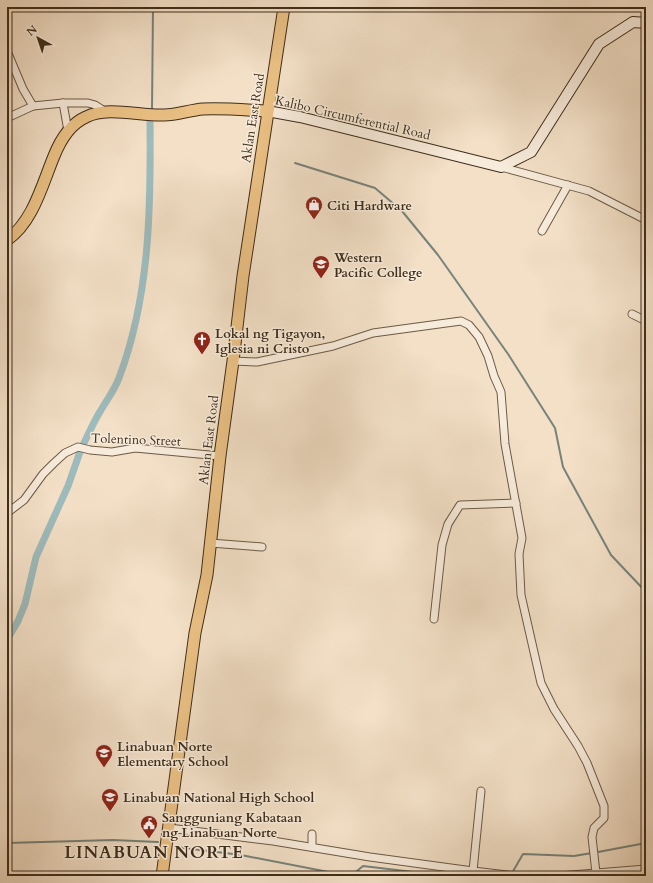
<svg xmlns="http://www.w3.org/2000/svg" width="653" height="883" font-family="Cardo,serif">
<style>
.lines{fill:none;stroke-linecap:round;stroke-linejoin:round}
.stream{stroke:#77837b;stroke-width:2}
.canal{stroke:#9dbbbc;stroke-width:7}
.street-casing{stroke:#6c5a45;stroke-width:9}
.secondary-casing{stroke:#3f2e1a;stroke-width:12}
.primary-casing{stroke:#3f2e1a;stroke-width:13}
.street{stroke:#f7ebdb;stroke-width:7}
.secondary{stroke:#f7ebdb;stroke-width:10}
.primary{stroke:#eac084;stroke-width:11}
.labels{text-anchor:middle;stroke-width:3;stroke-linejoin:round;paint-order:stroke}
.street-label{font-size:13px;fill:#3f2e1a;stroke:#f7ebdb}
.poi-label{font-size:13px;font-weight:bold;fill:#3f2e1a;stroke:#f7ebdb;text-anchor:start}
.district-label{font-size:17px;font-weight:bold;letter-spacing:1px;fill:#3f2e1a;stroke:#f7ebdb}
</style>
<rect width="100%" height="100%" fill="#f3e0c7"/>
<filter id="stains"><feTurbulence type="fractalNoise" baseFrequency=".005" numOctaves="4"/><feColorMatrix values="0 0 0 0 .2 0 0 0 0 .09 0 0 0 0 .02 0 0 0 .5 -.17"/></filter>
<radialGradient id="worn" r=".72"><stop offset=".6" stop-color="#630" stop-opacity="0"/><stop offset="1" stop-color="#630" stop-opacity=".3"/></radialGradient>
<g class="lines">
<!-- stream -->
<g class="stream">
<path d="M152 109 153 7"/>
<path d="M295 163 375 188 402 211 438 255 508 354 555 428 563 467 611 555 646 592"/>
<path d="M7 843 113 840 158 842"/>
<path d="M176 847 241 855 349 876"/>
<path d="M598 852 646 843"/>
<path d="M512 873 523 854 574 856 592 853"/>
<path d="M351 876 363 866 447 876"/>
</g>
<!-- canal -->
<g class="canal">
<path d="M83 445C89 433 94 421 101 410 107 400 115 389 119 378 150 296 151 207 150 121"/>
<path d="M7 640 18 621 25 604 36 557 68 486 81 449"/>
</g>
<defs>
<g id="street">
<path d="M7 51 23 89 33 106"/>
<path d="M63 103 68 131"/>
<path d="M7 118 33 106 63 103H88L95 105 106 112"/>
<path d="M501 167 589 191 646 220"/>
<path d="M542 231 568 185"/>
<path d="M632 314 646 321"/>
<path d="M233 361 257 362 333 346 373 333 461 321 469 325 479 337 488 356 494 376 501 392 505 444 522 538 519 554 521 595 541 683 554 709 578 746 587 763 604 806V818L594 828 592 837 596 873"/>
<path d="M7 513 24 500 43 474 54 463 65 453 78 447 90 450 112 452 135 448 220 456"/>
<path d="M210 543 262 547"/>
<path d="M434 619 442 545 448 524 460 505 516 503"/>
<path d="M169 828 273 841 370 857 473 871 517 876"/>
<path d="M312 847V834"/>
<path d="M473 871 481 791"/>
<path d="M559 876 646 869"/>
</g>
<path id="secondary" d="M267 111 300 117 501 167 531 152 599 44 633 22 646 23"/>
<g id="primary">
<path d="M7 240C33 222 42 185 54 156 60 141 70 124 86 117 107 106 140 116 164 115 177 115 190 110 203 109 224 108 246 110 267 111"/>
<path d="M162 876 195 633 207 575 220 456 233 361 243 276 284 7"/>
</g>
</defs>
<!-- street casing -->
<use href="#street" class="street-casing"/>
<!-- secondary casing -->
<use href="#secondary" class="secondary-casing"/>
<!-- primary casing -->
<use href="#primary" class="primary-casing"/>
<!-- street -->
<use href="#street" class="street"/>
<!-- secondary -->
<use href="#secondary" class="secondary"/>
<!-- primary -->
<use href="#primary" class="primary"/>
</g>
<!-- icons -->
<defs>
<symbol id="shop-pin" viewBox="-11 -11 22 30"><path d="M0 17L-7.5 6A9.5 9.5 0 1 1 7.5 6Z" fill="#8f2418" stroke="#f7ebdb"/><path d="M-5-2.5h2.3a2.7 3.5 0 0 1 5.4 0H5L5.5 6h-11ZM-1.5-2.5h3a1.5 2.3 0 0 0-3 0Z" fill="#fff"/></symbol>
<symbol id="university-pin" viewBox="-11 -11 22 30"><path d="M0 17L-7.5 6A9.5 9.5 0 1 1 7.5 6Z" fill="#8f2418" stroke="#f7ebdb"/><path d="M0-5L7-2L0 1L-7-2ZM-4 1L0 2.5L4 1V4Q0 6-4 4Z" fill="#fff"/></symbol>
<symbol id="church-pin" viewBox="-11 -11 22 30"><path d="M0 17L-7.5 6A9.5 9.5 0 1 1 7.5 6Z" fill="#8f2418" stroke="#f7ebdb"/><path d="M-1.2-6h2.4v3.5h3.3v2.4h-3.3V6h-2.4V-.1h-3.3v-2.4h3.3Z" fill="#fff"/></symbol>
<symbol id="school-pin" viewBox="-11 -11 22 30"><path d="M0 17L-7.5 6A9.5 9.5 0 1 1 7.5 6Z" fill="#8f2418" stroke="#f7ebdb"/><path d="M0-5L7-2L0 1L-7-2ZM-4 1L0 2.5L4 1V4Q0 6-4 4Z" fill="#fff"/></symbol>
<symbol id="civic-pin" viewBox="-11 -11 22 30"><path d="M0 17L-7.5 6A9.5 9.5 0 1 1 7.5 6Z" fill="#8f2418" stroke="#f7ebdb"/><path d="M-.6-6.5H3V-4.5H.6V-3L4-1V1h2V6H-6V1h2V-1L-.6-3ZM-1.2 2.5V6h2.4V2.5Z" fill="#fff"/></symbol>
</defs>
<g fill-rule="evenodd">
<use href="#shop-pin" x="304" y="195" width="20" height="27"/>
<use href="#university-pin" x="311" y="254" width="20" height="27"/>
<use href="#church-pin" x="192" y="330" width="20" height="27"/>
<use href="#school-pin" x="94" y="743" width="20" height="27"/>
<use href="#school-pin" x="100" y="787" width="20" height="27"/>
<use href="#civic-pin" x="139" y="814" width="20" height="27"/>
</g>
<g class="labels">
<!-- street labels -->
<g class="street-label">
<text transform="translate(353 117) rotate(13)" y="5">Kalibo Circumferential Road</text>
<text transform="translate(252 118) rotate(-81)" y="5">Aklan East Road</text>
<text transform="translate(136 439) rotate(2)" y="5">Tolentino Street</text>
<text transform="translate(208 440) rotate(-83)" y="5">Aklan East Road</text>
</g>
<!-- poi labels -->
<g class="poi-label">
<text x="327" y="210">Citi Hardware</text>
<text x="334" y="262">Western<tspan x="334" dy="15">Pacific College</tspan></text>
<text x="215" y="338">Lokal ng Tigayon,<tspan x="215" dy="15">Iglesia ni Cristo</tspan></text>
<text x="117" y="751">Linabuan Norte<tspan x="117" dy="15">Elementary School</tspan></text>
<text x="123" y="802">Linabuan National High School</text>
<text x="162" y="822">Sangguniang Kabataan<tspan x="162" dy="15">ng Linabuan Norte</tspan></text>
</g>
<!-- district labels -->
<g class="district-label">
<text x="154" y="858">LINABUAN NORTE</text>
</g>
</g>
<!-- margin -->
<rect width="653" height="883" fill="none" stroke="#f3e0c7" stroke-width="24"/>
<rect x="8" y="8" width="637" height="867" fill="none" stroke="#3f2e1a" stroke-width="2"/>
<rect x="12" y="12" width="629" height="859" fill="none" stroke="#3f2e1a"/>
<!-- north arrow -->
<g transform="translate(38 38) rotate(320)" stroke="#f7ebdb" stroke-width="3" paint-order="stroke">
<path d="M0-3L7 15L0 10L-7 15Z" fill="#3f2e1a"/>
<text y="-6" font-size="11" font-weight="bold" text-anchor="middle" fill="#3f2e1a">N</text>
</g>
<rect width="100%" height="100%" filter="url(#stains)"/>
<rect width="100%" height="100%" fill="url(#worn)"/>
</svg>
